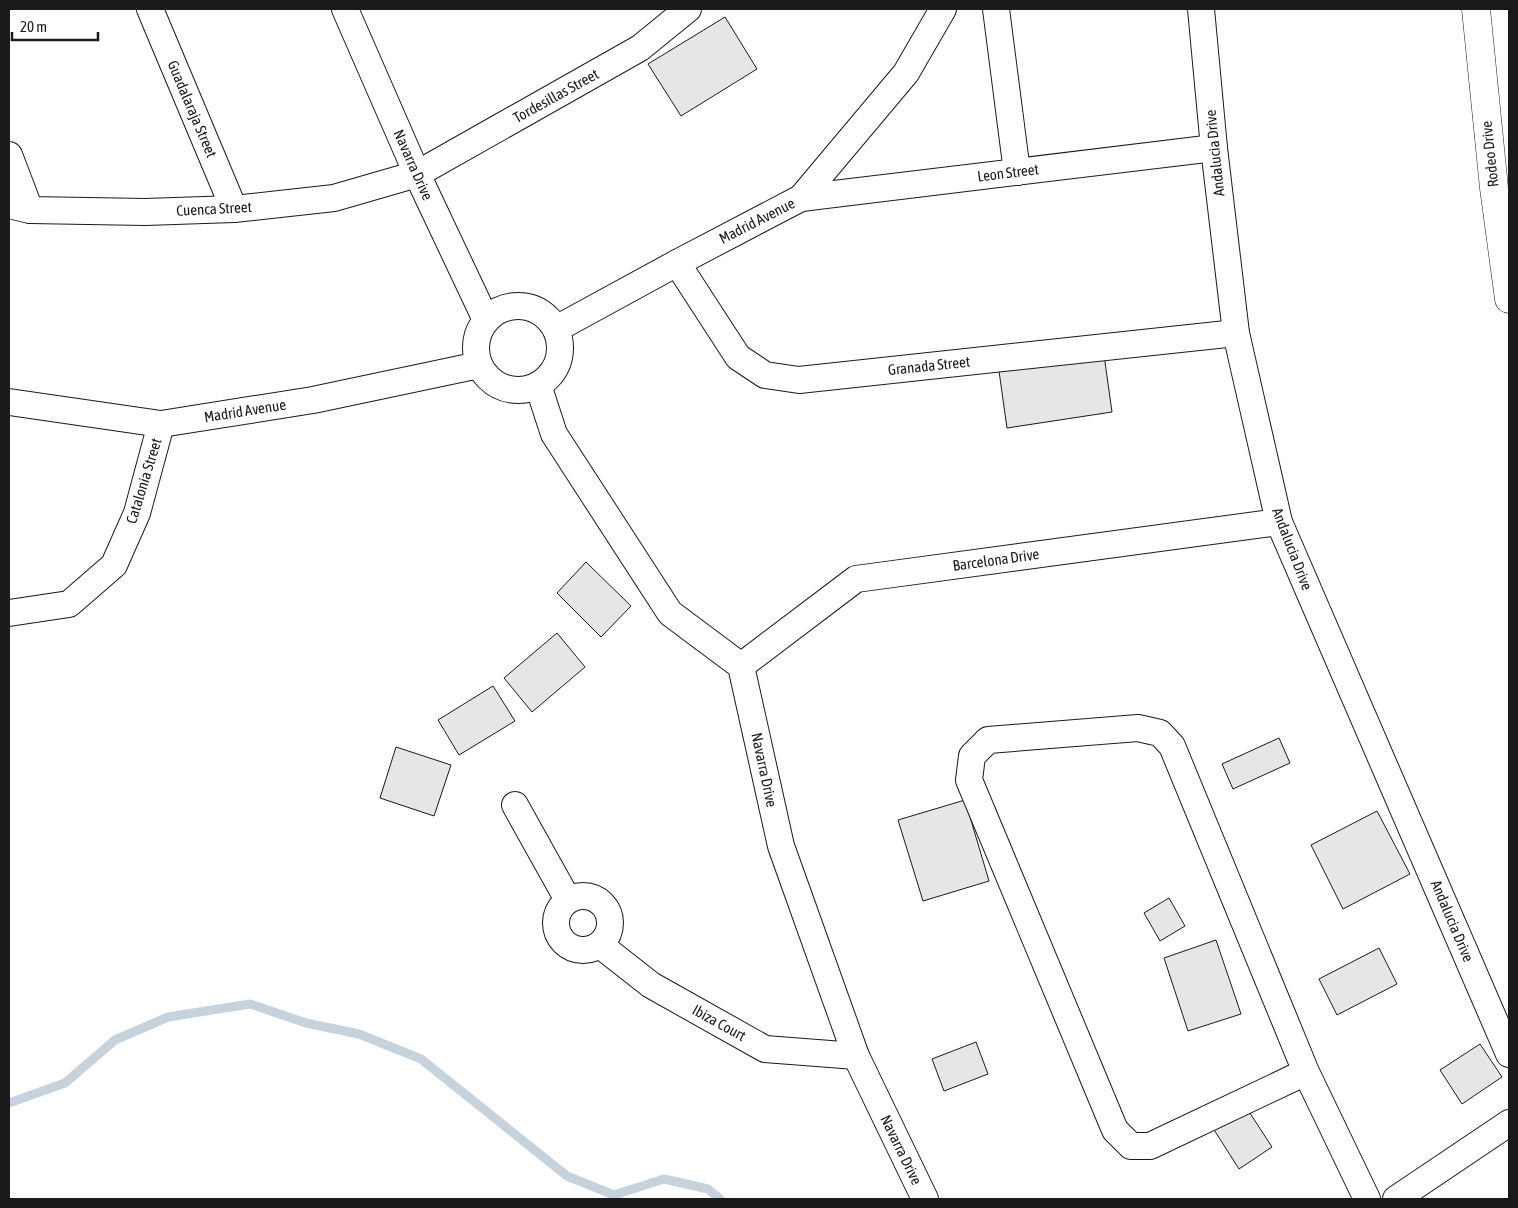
<svg xmlns="http://www.w3.org/2000/svg" width="1518" height="1208" font-family="'Asap Condensed',sans-serif">
<style>
.lines{fill:none;stroke-linecap:round;stroke-linejoin:round}
.stream{stroke:#c6d2dc;stroke-width:9}
.building{fill:#e6e6e6;stroke:#1a1a1a}
.street-casing{stroke:#1a1a1a;stroke-width:28}
.secondary-casing{stroke:#1a1a1a;stroke-width:29}
.street{stroke:#fff;stroke-width:26}
.secondary{stroke:#fff;stroke-width:28}
.labels{text-anchor:middle;stroke-width:4;stroke-linejoin:round;paint-order:stroke}
.street-label{font-size:15px;fill:#1a1a1a;stroke:#fff}
</style>
<rect width="100%" height="100%" fill="#fff"/>
<g class="lines">
<!-- stream -->
<path class="stream" d="M9 1103 65 1083 115 1040 168 1017 250 1004 306 1023 359 1034 421 1059 567 1176 614 1195 664 1179 708 1189 720 1199"/>
</g>
<!-- building -->
<g class="building">
<path d="M725 17 757 69 681 116 648 64Z"/>
<path d="M1104 355 1112 412 1007 428 999 371Z"/>
<path d="M586 562 631 606 601 637 557 593Z"/>
<path d="M557 633 585 667 532 712 504 678Z"/>
<path d="M493 686 515 721 459 755 438 720Z"/>
<path d="M1279 738 1290 763 1233 789 1222 764Z"/>
<path d="M396 747 451 765 434 816 380 798Z"/>
<path d="M965 800 989 881 923 901 898 820Z"/>
<path d="M1377 811 1410 874 1343 909 1311 845Z"/>
<path d="M1169 898 1185 926 1160 941 1144 913Z"/>
<path d="M1216 940 1241 1014 1188 1031 1164 958Z"/>
<path d="M1379 948 1397 984 1337 1015 1319 979Z"/>
<path d="M976 1042 988 1074 944 1091 932 1059Z"/>
<path d="M1480 1044 1502 1077 1462 1104 1440 1070Z"/>
<path d="M1244 1104 1272 1147 1239 1169 1211 1125Z"/>
</g>
<g class="lines">
<defs>
<g id="street">
<path d="M150 9 234 209"/>
<path d="M345 9 417 174 486 320"/>
<path d="M996 9 1017 172"/>
<path d="M1201 9 1214 148 1236 333 1279 522 1509 1054"/>
<path d="M9 155 30 210"/>
<path d="M801 198 1214 148"/>
<path d="M9 205 30 210 145 212 234 209 334 198 417 174 640 48 688 9"/>
<path d="M677 263 738 357 765 375 799 380 1236 333"/>
<circle cx="518" cy="348" r="42"/>
<path d="M556 329 677 263 801 198 906 73 943 9"/>
<path d="M538 385 554 434 670 613 741 666 781 846 856 1056 925 1199"/>
<path d="M9 402 161 424 313 400 479 365"/>
<path d="M9 613 69 604 114 565 137 513 161 424"/>
<path d="M741 666 856 579 1279 522"/>
<path d="M515 805 568 900"/>
<circle cx="583" cy="923" r="27"/>
<path d="M600 945 651 985 765 1049 856 1056"/>
<path d="M1306 1072 1150 1146H1131L1115 1130 969 780 972 756 988 740 1138 728 1160 733 1172 746 1306 1072 1367 1199"/>
<path d="M1396 1199 1509 1123"/>
</g>
<path id="secondary" d="M1476 9 1494 188 1509 299"/>
</defs>
<!-- street casing -->
<use href="#street" class="street-casing"/>
<!-- secondary casing -->
<use href="#secondary" class="secondary-casing"/>
<!-- street -->
<use href="#street" class="street"/>
<!-- secondary -->
<use href="#secondary" class="secondary"/>
</g>
<g class="labels">
<!-- street labels -->
<g class="street-label">
<text transform="translate(556 96) rotate(-29)" y="5">Tordesillas Street</text>
<text transform="translate(192 109) rotate(67)" y="5">Guadalaraja Street</text>
<text transform="translate(1215 153) rotate(-96)" y="5">Andalucia Drive</text>
<text transform="translate(1490 154) rotate(-96)" y="5">Rodeo Drive</text>
<text transform="translate(413 165) rotate(66)" y="5">Navarra Drive</text>
<text transform="translate(1008 173) rotate(-7)" y="5">Leon Street</text>
<text transform="translate(214 209) rotate(-3)" y="5">Cuenca Street</text>
<text transform="translate(757 221) rotate(-27)" y="5">Madrid Avenue</text>
<text transform="translate(929 366) rotate(-6)" y="5">Granada Street</text>
<text transform="translate(245 411) rotate(-9)" y="5">Madrid Avenue</text>
<text transform="translate(144 481) rotate(-73)" y="5">Catalonia Street</text>
<text transform="translate(1292 549) rotate(69)" y="5">Andalucia Drive</text>
<text transform="translate(996 560) rotate(-8)" y="5">Barcelona Drive</text>
<text transform="translate(764 770) rotate(78)" y="5">Navarra Drive</text>
<text transform="translate(1452 921) rotate(67)" y="5">Andalucia Drive</text>
<text transform="translate(719 1023) rotate(29)" y="5">Ibiza Court</text>
<text transform="translate(901 1150) rotate(64)" y="5">Navarra Drive</text>
</g>
</g>
<!-- border -->
<rect width="1518" height="1208" fill="none" stroke="#1a1a1a" stroke-width="20"/>
<!-- scale -->
<path d="M12 32v8h86v-8" fill="none" stroke="#1a1a1a" stroke-width="2.5"/>
<text x="20" y="32" font-size="15" fill="#1a1a1a" stroke="#ffffff" stroke-width="4" paint-order="stroke">20 m</text>
</svg>
